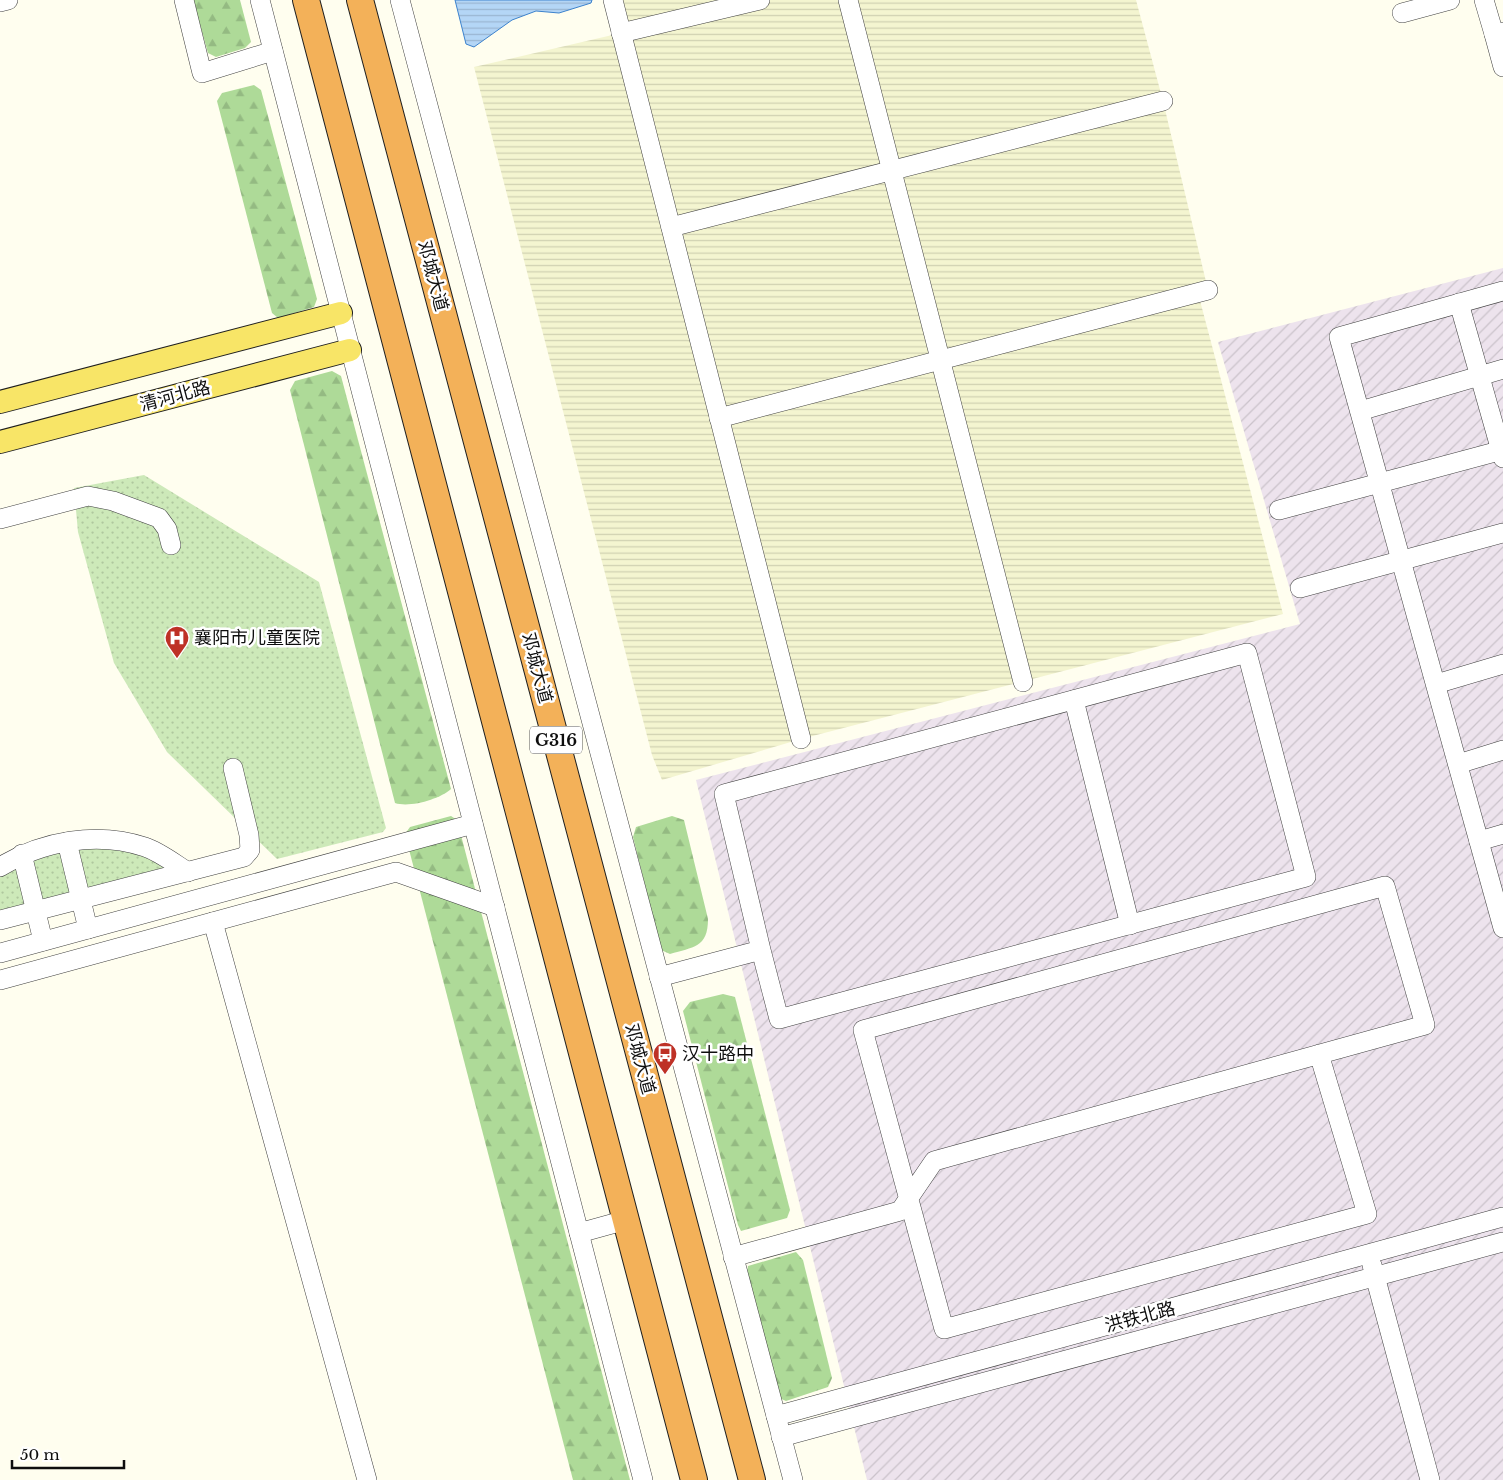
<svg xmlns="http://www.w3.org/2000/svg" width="1503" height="1480" font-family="'Libre Baskerville','Noto Sans SC',serif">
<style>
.industrial{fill:url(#industrial-furrows)}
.farmland{fill:url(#farmland-rules)}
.grass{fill:url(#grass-dots)}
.forest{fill:url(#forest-firs)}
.water{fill:url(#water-rules);stroke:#3c82cd}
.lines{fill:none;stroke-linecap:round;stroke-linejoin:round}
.minor-casing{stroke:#414141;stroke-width:20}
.major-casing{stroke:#1f1f1f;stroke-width:24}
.highway-casing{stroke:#1f1f1f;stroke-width:28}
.minor{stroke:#fff;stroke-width:19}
.major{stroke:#f8e567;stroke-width:22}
.highway{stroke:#f3b159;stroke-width:26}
.labels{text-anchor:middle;stroke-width:5;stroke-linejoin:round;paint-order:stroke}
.shield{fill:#fff;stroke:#565656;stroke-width:1}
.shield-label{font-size:16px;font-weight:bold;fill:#0e0e0e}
.street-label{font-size:18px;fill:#0e0e0e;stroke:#fff}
.poi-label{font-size:18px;fill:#0e0e0e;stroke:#fff;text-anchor:start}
</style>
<defs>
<pattern id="industrial-furrows" width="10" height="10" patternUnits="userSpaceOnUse" patternTransform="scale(1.25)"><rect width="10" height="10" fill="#ede3ed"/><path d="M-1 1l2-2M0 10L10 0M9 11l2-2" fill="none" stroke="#cac2ca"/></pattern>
<pattern id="farmland-rules" width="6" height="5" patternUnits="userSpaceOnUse" patternTransform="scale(1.25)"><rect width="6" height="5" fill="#f4f5d0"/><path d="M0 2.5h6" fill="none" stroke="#d0d1b1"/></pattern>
<pattern id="grass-dots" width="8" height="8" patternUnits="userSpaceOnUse" patternTransform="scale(1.25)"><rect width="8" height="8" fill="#cde9b9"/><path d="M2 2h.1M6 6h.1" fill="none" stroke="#afc79e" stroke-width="1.8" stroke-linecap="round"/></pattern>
<pattern id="forest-firs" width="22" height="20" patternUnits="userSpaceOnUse" patternTransform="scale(1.25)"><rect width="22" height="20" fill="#aeda98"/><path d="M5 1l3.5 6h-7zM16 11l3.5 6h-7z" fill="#94ba82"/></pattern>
<pattern id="water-rules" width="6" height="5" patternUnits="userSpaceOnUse" patternTransform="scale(1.25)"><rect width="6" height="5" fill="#b4d6f6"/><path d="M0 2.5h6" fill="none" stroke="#9ab6d2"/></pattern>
</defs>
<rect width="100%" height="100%" fill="#fffeef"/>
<!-- industrial -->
<path class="industrial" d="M1503 268V1480H867L696 780 1300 624 1218 342Z"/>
<!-- farmland -->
<path class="farmland" d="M613 0H1136L1163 101 1208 290 1198 293 1283 614 801 739 662 780 652 755 474 67 621 33Z"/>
<!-- grass -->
<g class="grass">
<path d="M144 475 319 582 386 828 383 832 277 859 167 752 114 663 78 532 74 488Z"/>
<path d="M115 839 188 872 0 920V867Z"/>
</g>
<!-- forest -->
<g class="forest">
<path d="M193 0H240L251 42 245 48 216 57 208 53Z"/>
<path d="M254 85 261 90 317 299 314 307 278 318 272 313 217 101 222 93Z"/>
<path d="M332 371 341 376 451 789C440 799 410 808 395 803L290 390 295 381Z"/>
<path d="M451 816 457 820 630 1480H573L405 834 410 827Z"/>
<path d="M672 816 684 820 708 919C708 948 693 947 670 954L661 950 633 837 636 827Z"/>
<path d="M723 994 735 997 790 1210 787 1218 741 1231 738 1225 683 1011 690 1002Z"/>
<path d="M796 1252 803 1260 832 1378 828 1387 786 1401 779 1398 747 1272 748 1266Z"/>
</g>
<!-- water -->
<path class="water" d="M455 0H592L591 3 559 13 536 11 512 20 474 47 466 44Z"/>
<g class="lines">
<defs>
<g id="minor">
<path d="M184 0 202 73 273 51"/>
<path d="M260 0 643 1480"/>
<path d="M400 0 793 1480"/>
<path d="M613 0 801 739"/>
<path d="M848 0 1023 682"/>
<path d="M1484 0 1494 34"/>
<path d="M0 2 8 0"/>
<path d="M1402 13 1450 0"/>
<path d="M1503 32 1494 34 1503 67"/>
<path d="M621 33 760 0"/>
<path d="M671 227 1163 101"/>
<path d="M1503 291 1339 337 1503 928"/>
<path d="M1459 303 1503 458"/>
<path d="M1360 411 1503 369"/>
<path d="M719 418 1208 290"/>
<path d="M1279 510 1503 450"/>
<path d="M0 519 88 496 113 501 159 518 167 529 171 545"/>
<path d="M1300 588 1503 533"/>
<path d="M1436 684 1503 664"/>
<path d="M1074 700 1130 925"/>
<path d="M1458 764 1503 750"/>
<path d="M1479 841 1503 834"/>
<path d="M67 842 88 929"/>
<path d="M22 854 43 941"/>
<path d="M0 867C42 841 97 831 145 847 160 852 175 864 188 872"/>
<path d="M0 920 244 857 250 850 249 835 233 768"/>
<path d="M213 922 367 1480"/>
<path d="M0 953 473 824"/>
<path d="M659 977 761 950 779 1019 1306 877 1247 653 724 794 761 950"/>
<path d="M0 980 396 872 495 907"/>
<path d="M579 1233 626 1220"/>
<path d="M733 1257 900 1211 934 1161 1425 1025 1385 886 863 1030 944 1329 1367 1214 1319 1054"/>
<path d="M1372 1265 1430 1480"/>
<path d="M776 1416 1503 1217"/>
<path d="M781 1437 1503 1242"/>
</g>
<g id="major">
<path d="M0 402 341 313"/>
<path d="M0 442 350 350"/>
</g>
<g id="highway">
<path d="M306 0 694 1480"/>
<path d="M360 0 752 1480"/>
</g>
</defs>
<!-- minor casing -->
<use href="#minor" class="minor-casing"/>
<!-- major casing -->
<use href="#major" class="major-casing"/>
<!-- highway casing -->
<use href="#highway" class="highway-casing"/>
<!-- minor -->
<use href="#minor" class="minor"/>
<!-- major -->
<use href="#major" class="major"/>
<!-- highway -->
<use href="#highway" class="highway"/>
</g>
<!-- icons -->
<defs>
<symbol id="hospital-pin" viewBox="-11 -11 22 30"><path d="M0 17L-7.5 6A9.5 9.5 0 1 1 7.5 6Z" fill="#be3126" stroke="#fff"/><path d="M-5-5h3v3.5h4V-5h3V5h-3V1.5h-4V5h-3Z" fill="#fff"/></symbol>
<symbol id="bus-pin" viewBox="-11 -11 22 30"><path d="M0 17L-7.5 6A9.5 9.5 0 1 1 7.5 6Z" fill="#be3126" stroke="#fff"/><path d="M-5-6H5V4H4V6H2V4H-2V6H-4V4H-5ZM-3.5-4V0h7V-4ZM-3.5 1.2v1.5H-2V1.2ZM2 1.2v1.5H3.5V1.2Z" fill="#fff"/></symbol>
</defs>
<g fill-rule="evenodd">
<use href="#hospital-pin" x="163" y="624" width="28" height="38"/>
<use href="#bus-pin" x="651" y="1040" width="28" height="38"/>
</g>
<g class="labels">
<!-- shield labels -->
<rect class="shield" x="530" y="726.5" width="52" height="27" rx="4"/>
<g class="shield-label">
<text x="556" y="746">G316</text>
</g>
<!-- street labels -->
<g class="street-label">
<text transform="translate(433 276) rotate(75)" y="6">邓城大道</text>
<text transform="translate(175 396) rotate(-15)" y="6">清河北路</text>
<text transform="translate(537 668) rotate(75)" y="6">邓城大道</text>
<text transform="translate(640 1059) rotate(75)" y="6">邓城大道</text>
<text transform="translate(1140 1317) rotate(-15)" y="6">洪铁北路</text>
</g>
<!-- poi labels -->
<g class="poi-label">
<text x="194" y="644">襄阳市儿童医院</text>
<text x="682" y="1060">汉十路中</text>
</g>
</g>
<!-- scale -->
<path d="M12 1460v8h112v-8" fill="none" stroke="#0e0e0e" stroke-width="2.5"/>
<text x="20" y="1460" font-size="15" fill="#0e0e0e" stroke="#ffffff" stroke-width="4" paint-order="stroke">50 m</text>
</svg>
